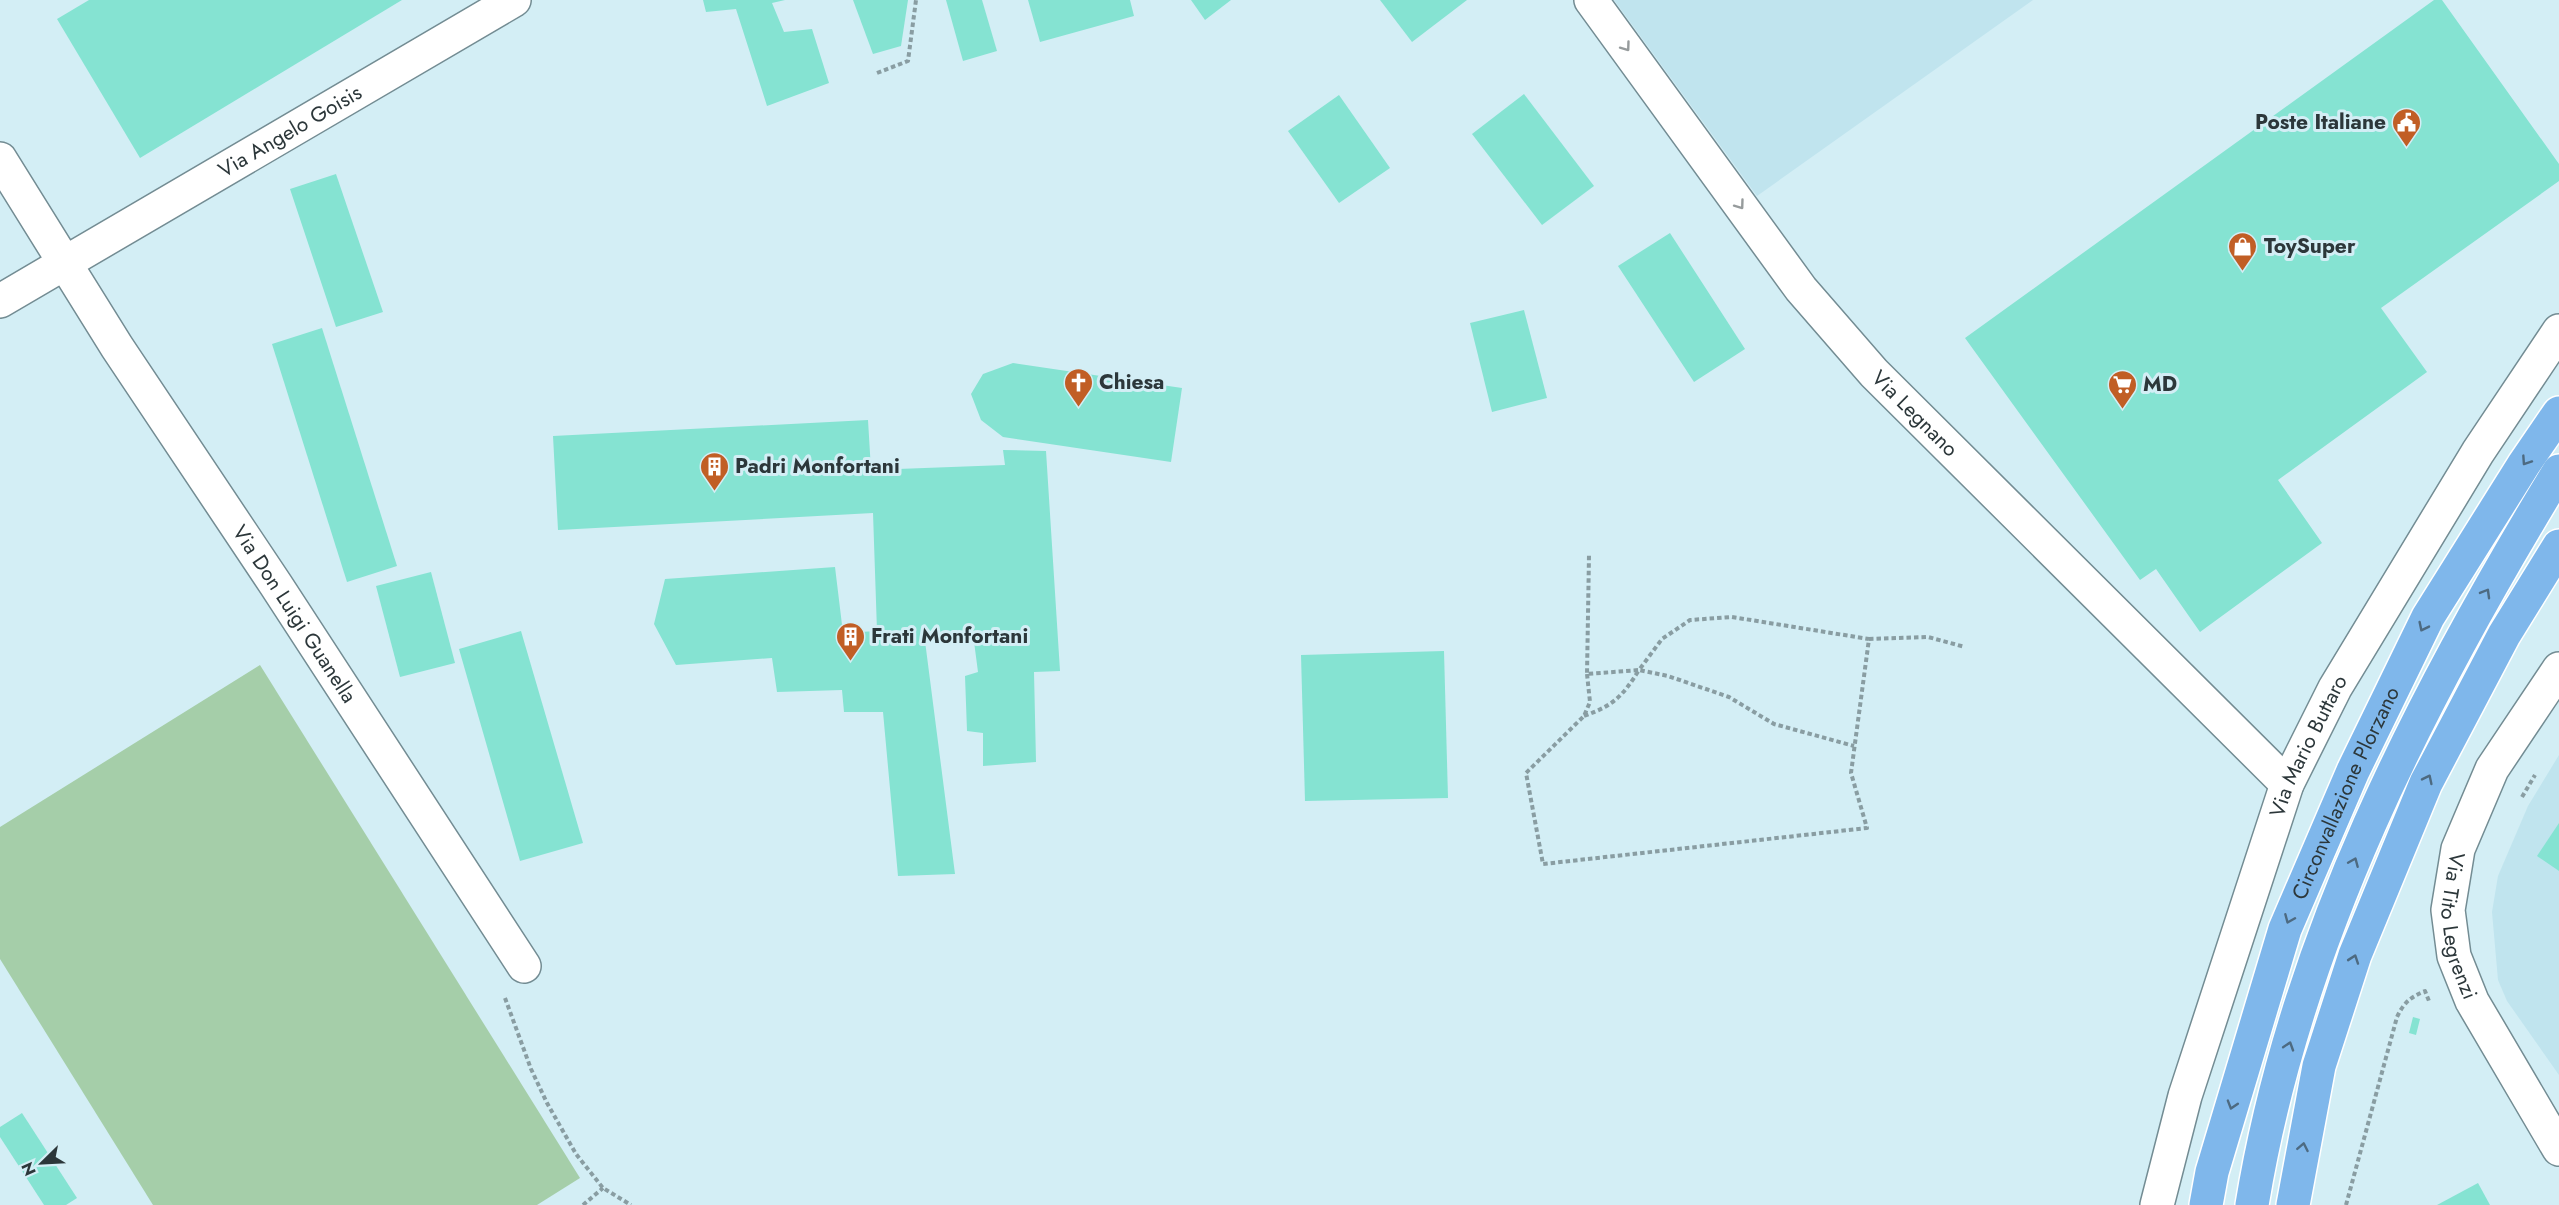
<svg xmlns="http://www.w3.org/2000/svg" width="2559" height="1205" font-family="Jost,sans-serif">
<style>
.built{fill:#c0e4ee}
.green{fill:#a5cea9}
.building{fill:#85e3d2}
.lines{fill:none;stroke-linecap:round;stroke-linejoin:round}
.minor-casing{stroke:#738c93;stroke-width:36}
.tertiary-casing{stroke:#738c93;stroke-width:36}
.trunk-casing{stroke:#fff;stroke-width:36}
.path{stroke:#899da2;stroke-width:4;stroke-dasharray:4.5 3;stroke-linecap:butt}
.minor{stroke:#fff;stroke-width:33}
.tertiary{stroke:#fff;stroke-width:33}
.trunk{stroke:#7fb7eb;stroke-width:33}
.oneway{stroke:#969b9c}
.oneway2{stroke:#4d6a81}
.labels{text-anchor:middle;stroke-width:6;stroke-linejoin:round;paint-order:stroke}
.poi-label{font-size:21px;font-weight:bold;fill:#2c373a;stroke:#d3eef5;text-anchor:start}
.street-label{font-size:21px;fill:#2c373a;stroke:#d3eef5}
</style>
<rect width="100%" height="100%" fill="#d3eef5"/>
<!-- built -->
<g class="built">
<path d="M1614 0H2033L1757 196Z"/>
<path d="M2559 755V1075L2507 1001 2498 980 2492 912 2498 876 2528 806Z"/>
</g>
<!-- green -->
<path class="green" d="M260 665 580 1178 537 1205H153L0 959V827Z"/>
<!-- building -->
<g class="building">
<path d="M89 0H402L140 158 57 19Z"/>
<path d="M703 0H785L772 3 784 32 812 29 829 83 767 106 736 9 706 12Z"/>
<path d="M853 0H908L901 46 873 54Z"/>
<path d="M946 0H982L997 51 963 61Z"/>
<path d="M1028 0H1130L1134 16 1040 42Z"/>
<path d="M1191 0H1231L1205 20Z"/>
<path d="M1380 0H1467L1412 42Z"/>
<path d="M2434 0H2442L2559 164V181L2381 308 2427 372 2278 480 2322 543 2200 632 2156 569 2140 580 1965 338Z"/>
<path d="M1524 94 1594 186 1542 225 1472 134Z"/>
<path d="M1339 95 1390 168 1339 203 1288 131Z"/>
<path d="M336 174 383 312 336 327 290 189Z"/>
<path d="M1670 233 1745 349 1694 382 1618 266Z"/>
<path d="M1524 310 1547 398 1492 412 1470 323Z"/>
<path d="M322 328 397 566 347 582 272 344Z"/>
<path d="M1013 363 1182 388 1171 462 1003 437 981 420 971 394 983 374Z"/>
<path d="M868 420 871 470 1005 465 1003 450 1046 451 1060 671 1034 672 1036 762 983 766V733L967 731 965 676 978 672 973 634 925 641 955 874 898 876 883 712H844L842 690 777 692 772 658 676 665 654 624 665 579 835 567 843 633 877 631 873 513 558 530 553 436Z"/>
<path d="M431 572 455 663 400 677 376 586Z"/>
<path d="M521 631 583 843 520 861 459 649Z"/>
<path d="M1444 651 1448 798 1305 801 1301 655Z"/>
<path d="M2559 823V871L2537 856Z"/>
<path d="M2413 1017 2420 1019 2416 1035 2409 1033Z"/>
<path d="M22 1113 77 1198 66 1205H44L0 1137V1127Z"/>
<path d="M2478 1183 2490 1205H2437Z"/>
</g>
<g class="lines">
<defs>
<g id="minor">
<path id="s1" d="M1591 0 1801 289 1874 373 2287 784"/>
<path id="s2" d="M0 159 117 347 276 585 524 966"/>
<path id="s3" d="M0 301 514 0"/>
<path id="s4" d="M2559 669 2492 769 2458 849 2448 910 2454 956 2472 1001 2559 1149"/>
</g>
<g id="tertiary">
<path id="s5" d="M2157 1205 2185 1096 2287 784 2335 688 2478 452 2559 331"/>
</g>
<g id="trunk">
<path id="s6" d="M2206 1205 2212 1172 2285 929 2353 771 2428 617 2524 464 2559 413"/>
<path d="M2252 1205C2295 941 2421 697 2559 471"/>
<path d="M2293 1205 2319 1066 2355 955 2426 783 2504 635 2559 546"/>
</g>
</defs>
<!-- minor casing -->
<use href="#minor" class="minor-casing"/>
<!-- tertiary casing -->
<use href="#tertiary" class="tertiary-casing"/>
<!-- trunk casing -->
<use href="#trunk" class="trunk-casing"/>
<!-- path -->
<g class="path">
<path d="M877 73 908 61 916 0"/>
<path d="M1869 639 1928 637 1965 647"/>
<path d="M1587 674 1590 702 1584 716 1526 773 1543 864 1867 828 1851 773 1869 639 1732 617 1690 620 1662 639 1639 670 1587 674 1589 555"/>
<path d="M1584 716C1614 705 1622 697 1639 670L1668 676 1729 697 1774 724 1854 746"/>
<path d="M2522 797 2535 775"/>
<path d="M505 998 531 1069 547 1103 576 1154 603 1188 631 1205"/>
<path d="M583 1205 603 1188"/>
<path d="M2346 1205 2397 1017C2404 1002 2411 997 2425 991L2429 1001"/>
</g>
<!-- minor -->
<use href="#minor" class="minor"/>
<!-- tertiary -->
<use href="#tertiary" class="tertiary"/>
<!-- trunk -->
<use href="#trunk" class="trunk"/>
</g>
<!-- one-way arrows -->
<defs><path id="oneway-chevron" d="M-2-3.5L2.5 0L-2 3.5" fill="none" stroke-width="1.6" stroke-linecap="round" stroke-linejoin="round" transform="scale(1.5)"/></defs>
<g class="oneway">
<use href="#oneway-chevron" transform="translate(1626 47) rotate(54)"/>
<use href="#oneway-chevron" transform="translate(1740 205) rotate(54)"/>
</g>
<g class="oneway2">
<use href="#oneway-chevron" transform="translate(2526 461) rotate(124)"/>
<use href="#oneway-chevron" transform="translate(2486 593) rotate(-60)"/>
<use href="#oneway-chevron" transform="translate(2423 627) rotate(116)"/>
<use href="#oneway-chevron" transform="translate(2428 779) rotate(-64)"/>
<use href="#oneway-chevron" transform="translate(2354 862) rotate(-67)"/>
<use href="#oneway-chevron" transform="translate(2289 919) rotate(113)"/>
<use href="#oneway-chevron" transform="translate(2354 959) rotate(-71)"/>
<use href="#oneway-chevron" transform="translate(2289 1046) rotate(-72)"/>
<use href="#oneway-chevron" transform="translate(2232 1105) rotate(107)"/>
<use href="#oneway-chevron" transform="translate(2303 1147) rotate(-79)"/>
</g>
<!-- icons -->
<defs>
<symbol id="civic-pin" viewBox="-11 -11 22 30"><path d="M0 17L-7.5 6A9.5 9.5 0 1 1 7.5 6Z" fill="#c15e25" stroke="#d3eef5"/><path d="M-.6-6.5H3V-4.5H.6V-3L4-1V1h2V6H-6V1h2V-1L-.6-3ZM-1.2 2.5V6h2.4V2.5Z" fill="#fff"/></symbol>
<symbol id="shop-pin" viewBox="-11 -11 22 30"><path d="M0 17L-7.5 6A9.5 9.5 0 1 1 7.5 6Z" fill="#c15e25" stroke="#d3eef5"/><path d="M-5-2.5h2.3a2.7 3.5 0 0 1 5.4 0H5L5.5 6h-11ZM-1.5-2.5h3a1.5 2.3 0 0 0-3 0Z" fill="#fff"/></symbol>
<symbol id="church-pin" viewBox="-11 -11 22 30"><path d="M0 17L-7.5 6A9.5 9.5 0 1 1 7.5 6Z" fill="#c15e25" stroke="#d3eef5"/><path d="M-1.2-6h2.4v3.5h3.3v2.4h-3.3V6h-2.4V-.1h-3.3v-2.4h3.3Z" fill="#fff"/></symbol>
<symbol id="supermarket-pin" viewBox="-11 -11 22 30"><path d="M0 17L-7.5 6A9.5 9.5 0 1 1 7.5 6Z" fill="#c15e25" stroke="#d3eef5"/><path d="M-6-5.5h2.5l.6 2H6L4.5 2H-2.5L-4.4-4H-6ZM-1.5 3.2a1.3 1.3 0 1 0 .1 0ZM3 3.2a1.3 1.3 0 1 0 .1 0Z" fill="#fff"/></symbol>
<symbol id="building-pin" viewBox="-11 -11 22 30"><path d="M0 17L-7.5 6A9.5 9.5 0 1 1 7.5 6Z" fill="#c15e25" stroke="#d3eef5"/><path d="M-4-6H4V6H1V3H-1V6H-4ZM-2.5-4.3h1.7v1.8h-1.7ZM.8-4.3h1.7v1.8H.8ZM-2.5-1h1.7V.8h-1.7ZM.8-1h1.7V.8H.8Z" fill="#fff"/></symbol>
</defs>
<g fill-rule="evenodd">
<use href="#civic-pin" x="2390" y="106" width="33" height="45"/>
<use href="#shop-pin" x="2226" y="230" width="33" height="45"/>
<use href="#church-pin" x="1062" y="366" width="33" height="45"/>
<use href="#supermarket-pin" x="2106" y="368" width="33" height="45"/>
<use href="#building-pin" x="698" y="450" width="33" height="45"/>
<use href="#building-pin" x="834" y="620" width="33" height="45"/>
</g>
<g class="labels">
<!-- poi labels -->
<g class="poi-label">
<text x="2386" y="129" text-anchor="end">Poste Italiane</text>
<text x="2264" y="253">ToySuper</text>
<text x="1099" y="389">Chiesa</text>
<text x="2143" y="391">MD</text>
<text x="735" y="473">Padri Monfortani</text>
<text x="871" y="643">Frati Monfortani</text>
</g>
<!-- street labels -->
<g class="street-label">
<text dy="7" stroke="none"><textPath href="#s3" startOffset="336">Via Angelo Goisis</textPath></text>
<text dy="7" stroke="none"><textPath href="#s1" startOffset="526">Via Legnano</textPath></text>
<text dy="7" stroke="none"><textPath href="#s2" startOffset="542">Via Don Luigi Guanella</textPath></text>
<text dy="7" stroke="none"><textPath href="#s5" startOffset="484">Via Mario Buttaro</textPath></text>
<text dy="7" stroke="none"><textPath href="#s6" startOffset="436">Circonvallazione Plorzano</textPath></text>
<text dy="7" stroke="none"><textPath href="#s4" startOffset="286">Via Tito Legrenzi</textPath></text>
</g>
</g>
<!-- north arrow -->
<g transform="translate(42 1163) rotate(246)" stroke="#d3eef5" stroke-width="4.5" paint-order="stroke">
<path d="M0-4.5L10 22L0 15L-10 22Z" fill="#2c373a"/>
<text y="-9" font-size="16" font-weight="bold" text-anchor="middle" fill="#2c373a">N</text>
</g>
</svg>
